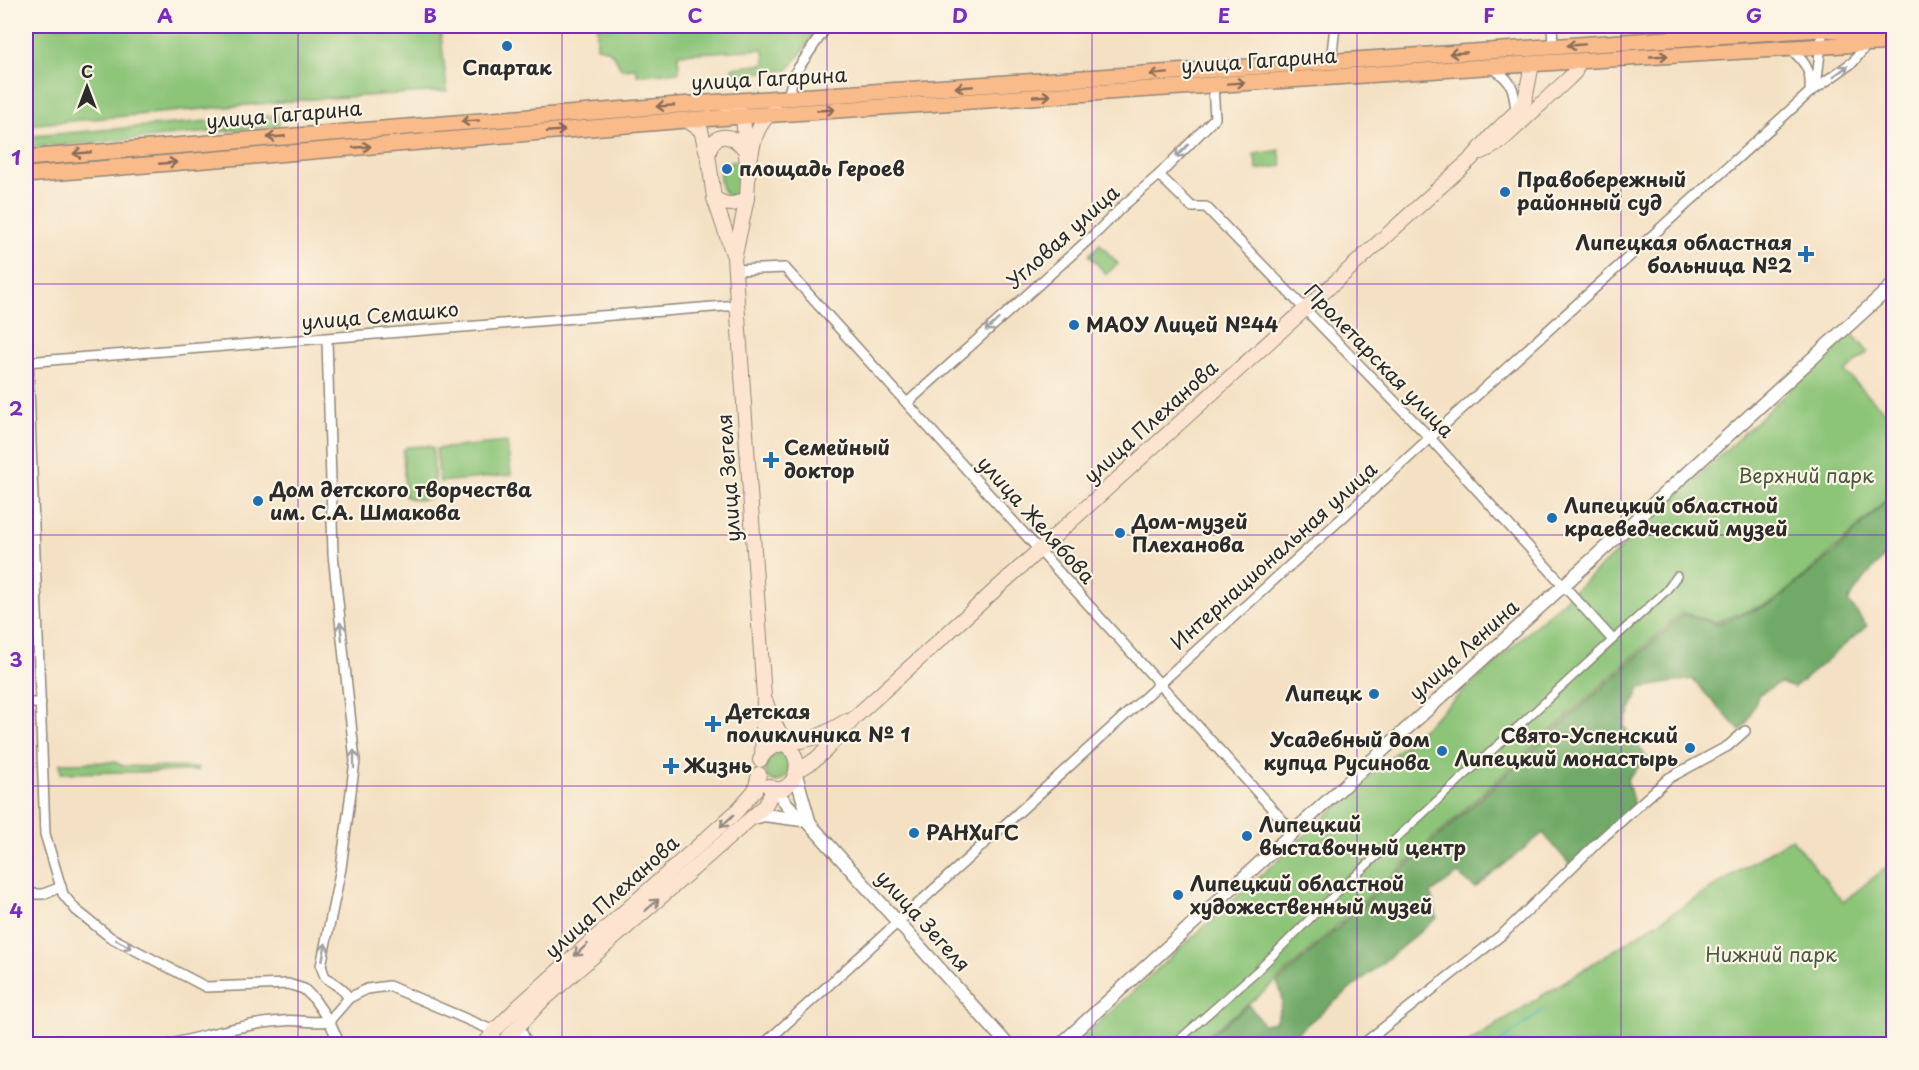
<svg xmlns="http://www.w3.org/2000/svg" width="1919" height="1070" font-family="'Playpen Sans',sans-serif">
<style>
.green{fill:#8cc478;stroke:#5c7852;stroke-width:1.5}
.forest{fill:#71aa68;stroke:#4e6a4a;stroke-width:1.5}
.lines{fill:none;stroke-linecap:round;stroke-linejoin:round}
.stream{stroke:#3daeb5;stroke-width:2}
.pedestrian-casing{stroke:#908678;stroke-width:10}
.minor-casing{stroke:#908678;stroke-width:12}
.tertiary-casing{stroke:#908678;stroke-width:15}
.secondary-casing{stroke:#908678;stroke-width:16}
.primary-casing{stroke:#908678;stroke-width:18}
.pedestrian{stroke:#fff;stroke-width:7}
.minor{stroke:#fff;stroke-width:9}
.tertiary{stroke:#fff;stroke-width:12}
.secondary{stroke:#fde4d1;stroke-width:14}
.primary{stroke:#fabb8b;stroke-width:15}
.oneway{stroke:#886c56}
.oneway2{stroke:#a0a0a0}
.oneway3{stroke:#94887e}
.grid{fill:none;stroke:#7b2cbf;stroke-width:1.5;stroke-opacity:0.55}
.poi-dot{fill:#1f6fb2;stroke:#fcf5e5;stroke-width:2}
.labels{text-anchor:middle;stroke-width:4.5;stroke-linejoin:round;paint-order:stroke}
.street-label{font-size:20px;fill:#2b2b2b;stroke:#fcf5e5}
.poi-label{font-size:20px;font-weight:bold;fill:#2b2b2b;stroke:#fcf5e5;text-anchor:start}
.park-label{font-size:20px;fill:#485942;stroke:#fcf5e5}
.neatline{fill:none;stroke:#7b2cbf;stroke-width:2}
.grid-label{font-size:20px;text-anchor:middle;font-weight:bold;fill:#7b2cbf}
</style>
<rect width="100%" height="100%" fill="#fcf5e5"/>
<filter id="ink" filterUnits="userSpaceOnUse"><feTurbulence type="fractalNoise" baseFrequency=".0167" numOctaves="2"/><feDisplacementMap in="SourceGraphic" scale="12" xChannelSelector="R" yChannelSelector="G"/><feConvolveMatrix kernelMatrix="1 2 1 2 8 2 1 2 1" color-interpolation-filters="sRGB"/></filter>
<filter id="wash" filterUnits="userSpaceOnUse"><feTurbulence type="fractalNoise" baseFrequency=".008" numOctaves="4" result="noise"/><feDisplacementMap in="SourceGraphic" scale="24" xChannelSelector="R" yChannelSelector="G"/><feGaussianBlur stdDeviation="1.35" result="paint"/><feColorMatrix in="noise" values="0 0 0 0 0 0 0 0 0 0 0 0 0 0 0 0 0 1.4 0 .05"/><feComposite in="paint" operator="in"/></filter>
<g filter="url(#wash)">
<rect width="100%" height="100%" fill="#f4e1c4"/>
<!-- green -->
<g class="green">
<path d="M26 26H440L447 91 313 99 26 125Z"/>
<path d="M597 26H821L788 70 732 74V68L765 64 764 49 678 54 679 72 637 75 636 68 621 69C616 57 611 48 597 47Z"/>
<path d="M278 115 279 126 33 148 26 144V140L32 136Z"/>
<path d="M1279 150 1282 166 1257 170 1254 154Z"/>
<path d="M738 161 740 187 738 193 729 196C718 191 720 174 719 163Z"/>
<path d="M1100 244 1118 264 1106 274 1089 255Z"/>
<path d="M1851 332 1868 352 1845 372 1893 420V493L1835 549 1775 601 1716 622 1682 612 1265 991 1196 1044H1075L1639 532Z"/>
<path d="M507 442 511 475 440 482 436 449Z"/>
<path d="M429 446 433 449 435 495C429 501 413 501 405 496L403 451 407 447Z"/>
<path d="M780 752H785L789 756C790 768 791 777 777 782 758 777 765 758 780 752Z"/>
<path d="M115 762 123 766 198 768 197 771 61 773 60 763Z"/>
<path d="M1791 838 1843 902 1893 862V1044H1466Z"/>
</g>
<!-- forest -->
<path class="forest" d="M1893 494V546L1865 578 1848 601 1867 626 1794 688 1780 683 1759 694 1746 725 1740 731 1692 679 1640 688 1624 726 1647 758 1627 779 1634 805 1571 866 1543 833 1475 888 1458 874 1431 893 1437 918 1283 1044H1199L1249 1005 1263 1024 1275 1022C1282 1006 1286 1000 1277 983L1683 614 1717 624 1773 603 1835 552Z"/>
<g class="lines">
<!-- stream -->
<path class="stream" d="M1498 1044 1544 1009"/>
</g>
</g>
<g filter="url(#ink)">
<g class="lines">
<defs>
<path id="pedestrian" d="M1174 1044 1258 970 1331 898 1666 591 1677 576"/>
<g id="minor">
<path d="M1790 48C1803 60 1812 70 1810 89"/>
<path d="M1551 49 1553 47 1552 26"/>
<path d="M1331 62 1335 26"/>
<path d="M1493 68C1513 82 1514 88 1516 112"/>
<path d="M1810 91 1817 79 1823 26"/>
<path d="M787 99 795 73 827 26"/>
<path d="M1159 175 1192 207H1206L1430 438 1612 639"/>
<path d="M735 270 785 268 1294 833"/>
<path d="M26 304 45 834 63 894 76 910 110 937 206 987 288 984 304 989 314 999 329 1021 337 1038 338 1044"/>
<path d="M327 339 333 554 355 761 341 868 321 966 325 977 342 989 349 998"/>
<path d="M26 362 738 305"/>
<path d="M907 403 1098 231 1124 205 1159 175 1215 118 1213 85"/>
<path d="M26 703H41"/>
<path d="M26 894H43L61 887"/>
<path d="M329 1021 349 998 367 989 389 986 494 1031"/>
<path d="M519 1025 527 1044"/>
<path d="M26 1044 52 1040 103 1044"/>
<path d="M171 1044C208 1035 243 1024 282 1021 298 1019 313 1024 329 1021"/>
<path d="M764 1044 1809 93 1853 62 1868 43"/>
<path d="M1363 1044 1504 933 1599 841 1669 778 1728 746 1745 731"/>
</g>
<g id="tertiary">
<path d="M796 775 810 824"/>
<path d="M777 790C784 803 797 816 810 824L1007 1044"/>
<path d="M750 819 764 815 802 820"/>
<path d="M1061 1044 1894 284"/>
</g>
<g id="secondary">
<path d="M723 103 736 108 743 116 748 179 747 198 735 255"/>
<path d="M686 120 701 130 709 161 714 198 734 257 764 697 762 757"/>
<path d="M1482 152 1499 143 1568 79 1575 72 1579 61"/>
<path d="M751 156C754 137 759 122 774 110"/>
<path d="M708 157C712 130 732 132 746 151"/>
<path d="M714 198C726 206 735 206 747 198"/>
<path d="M766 702 771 717 786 744"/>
<path d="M761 737C818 740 796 804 768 786"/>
<path d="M760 760C770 739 797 745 816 737 826 733 836 727 846 721"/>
<path d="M797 770C821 761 839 735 856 716L1472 158 1492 135 1516 112 1525 100 1532 64"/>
<path d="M485 1044 494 1031 520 1005 736 812 755 790 759 774"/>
<path d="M502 1044 540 1003 765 806 774 789"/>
</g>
<g id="primary">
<path d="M26 158 678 105 1789 31 1823 29 1850 31 1894 29"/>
<path d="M26 175 686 120 1543 63 1894 42"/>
</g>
</defs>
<!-- pedestrian casing -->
<use href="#pedestrian" class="pedestrian-casing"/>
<!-- minor casing -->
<use href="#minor" class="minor-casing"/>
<!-- tertiary casing -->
<use href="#tertiary" class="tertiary-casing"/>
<!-- secondary casing -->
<use href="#secondary" class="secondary-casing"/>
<!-- primary casing -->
<use href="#primary" class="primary-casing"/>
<!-- pedestrian -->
<use href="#pedestrian" class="pedestrian"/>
<!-- minor -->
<use href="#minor" class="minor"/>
<!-- tertiary -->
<use href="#tertiary" class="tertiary"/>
<!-- secondary -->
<use href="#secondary" class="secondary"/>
<!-- primary -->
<use href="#primary" class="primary"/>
</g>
<!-- one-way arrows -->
<defs><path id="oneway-shaft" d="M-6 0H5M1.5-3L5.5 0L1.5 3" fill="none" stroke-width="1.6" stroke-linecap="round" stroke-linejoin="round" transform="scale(1.5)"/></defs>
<g class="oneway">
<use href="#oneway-shaft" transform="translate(1576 45) rotate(176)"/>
<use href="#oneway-shaft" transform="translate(1458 53) rotate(176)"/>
<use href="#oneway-shaft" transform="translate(1659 56) rotate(-3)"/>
<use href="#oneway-shaft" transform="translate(1159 74) rotate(176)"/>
<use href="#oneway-shaft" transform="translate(1236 83) rotate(-4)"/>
<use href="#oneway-shaft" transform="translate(964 87) rotate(176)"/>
<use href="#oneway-shaft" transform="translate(1042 96) rotate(-4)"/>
<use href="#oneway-shaft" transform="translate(665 106) rotate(176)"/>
<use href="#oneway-shaft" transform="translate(826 110) rotate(-4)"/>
<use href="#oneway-shaft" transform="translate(470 121) rotate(176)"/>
<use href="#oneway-shaft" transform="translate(556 131) rotate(-5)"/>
<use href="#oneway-shaft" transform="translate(276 137) rotate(175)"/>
<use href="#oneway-shaft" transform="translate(362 147) rotate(-5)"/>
<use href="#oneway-shaft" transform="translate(82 153) rotate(175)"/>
<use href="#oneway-shaft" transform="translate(168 163) rotate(-5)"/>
</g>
<g class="oneway2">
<use href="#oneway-shaft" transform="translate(1841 71) rotate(-36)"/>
<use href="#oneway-shaft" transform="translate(1182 151) rotate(134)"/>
<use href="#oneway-shaft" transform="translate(992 325) rotate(138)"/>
<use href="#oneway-shaft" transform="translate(341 631) rotate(-96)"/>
<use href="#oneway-shaft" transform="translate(354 759) rotate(-90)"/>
<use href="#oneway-shaft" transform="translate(124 944) rotate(28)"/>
<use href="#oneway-shaft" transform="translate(324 952) rotate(-79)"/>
</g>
<g class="oneway3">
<use href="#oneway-shaft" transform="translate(727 821) rotate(138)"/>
<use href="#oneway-shaft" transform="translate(652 905) rotate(-41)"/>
<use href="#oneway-shaft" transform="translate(581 950) rotate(138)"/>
</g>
</g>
<!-- grid -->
<path class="grid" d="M298 26V1044M562 26V1044M827 26V1044M1092 26V1044M1357 26V1044M1621 26V1044M26 284H1894M26 535H1894M26 786H1894"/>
<!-- markers -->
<g class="poi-dot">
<circle cx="507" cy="46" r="6"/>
<circle cx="727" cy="169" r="6"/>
<circle cx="1505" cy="192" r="6"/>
<path d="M1803 245h6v6h6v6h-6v6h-6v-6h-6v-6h6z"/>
<circle cx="1074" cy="325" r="6"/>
<path d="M768 451h6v6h6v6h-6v6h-6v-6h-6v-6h6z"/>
<circle cx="258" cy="501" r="6"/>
<circle cx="1552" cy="518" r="6"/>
<circle cx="1120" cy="533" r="6"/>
<circle cx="1374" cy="694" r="6"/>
<path d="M710 715h6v6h6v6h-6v6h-6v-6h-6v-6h6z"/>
<circle cx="1690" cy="748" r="6"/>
<circle cx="1442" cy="751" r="6"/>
<path d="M668 757h6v6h6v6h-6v6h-6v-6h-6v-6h6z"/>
<circle cx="914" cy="833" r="6"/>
<circle cx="1247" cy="836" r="6"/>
<circle cx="1178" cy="895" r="6"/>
</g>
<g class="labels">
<!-- street labels -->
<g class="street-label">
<text transform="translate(1259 61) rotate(-4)" y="7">улица Гагарина</text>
<text transform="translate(769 79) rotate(-3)" y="7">улица Гагарина</text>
<text transform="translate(284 115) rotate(-5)" y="7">улица Гагарина</text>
<text transform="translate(1063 237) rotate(-42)" y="7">Угловая улица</text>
<text transform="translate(380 316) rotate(-5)" y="7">улица Семашко</text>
<text transform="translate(1379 361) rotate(46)" y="7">Пролетарская улица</text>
<text transform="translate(1151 422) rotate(-42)" y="7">улица Плеханова</text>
<text transform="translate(729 478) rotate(-94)" y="7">улица Зегеля</text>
<text transform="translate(1036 520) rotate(48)" y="7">улица Желябова</text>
<text transform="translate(1274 556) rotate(-42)" y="7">Интернациональная улица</text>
<text transform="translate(1464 650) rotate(-42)" y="7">улица Ленина</text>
<text transform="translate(612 897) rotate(-42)" y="7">улица Плеханова</text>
<text transform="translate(923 921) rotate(48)" y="7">улица Зегеля</text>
</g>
<!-- poi labels -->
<g class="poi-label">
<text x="507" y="75" text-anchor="middle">Спартак</text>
<text x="739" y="176">площадь Героев</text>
<text x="1517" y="187">Правобережный<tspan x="1517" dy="23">районный суд</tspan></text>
<text x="1792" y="250" text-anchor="end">Липецкая областная<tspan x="1792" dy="23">больница №2</tspan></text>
<text x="1086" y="332">МАОУ Лицей №44</text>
<text x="784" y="455">Семейный<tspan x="784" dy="23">доктор</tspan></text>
<text x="270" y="497">Дом детского творчества<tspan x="270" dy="23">им. С.А. Шмакова</tspan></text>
<text x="1564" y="513">Липецкий областной<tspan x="1564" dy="23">краеведческий музей</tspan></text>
<text x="1132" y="529">Дом-музей<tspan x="1132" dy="23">Плеханова</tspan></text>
<text x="1362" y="701" text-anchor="end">Липецк</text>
<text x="726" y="719">Детская<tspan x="726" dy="23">поликлиника № 1</tspan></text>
<text x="1678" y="743" text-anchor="end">Свято-Успенский<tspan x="1678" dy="23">Липецкий монастырь</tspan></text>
<text x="1430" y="747" text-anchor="end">Усадебный дом<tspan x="1430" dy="23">купца Русинова</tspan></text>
<text x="684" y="773">Жизнь</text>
<text x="1259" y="832">Липецкий<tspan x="1259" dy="23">выставочный центр</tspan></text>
<text x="926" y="840">РАНХиГС</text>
<text x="1190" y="891">Липецкий областной<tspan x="1190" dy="23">художественный музей</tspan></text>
</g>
<!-- park labels -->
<g class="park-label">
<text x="1806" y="483">Верхний парк</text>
<text x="1771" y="962">Нижний парк</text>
</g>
</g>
<!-- margin -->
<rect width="1919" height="1070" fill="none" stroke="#fcf5e5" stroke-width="66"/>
<!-- north arrow -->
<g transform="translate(87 87)" stroke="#fcf5e5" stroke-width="4.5" paint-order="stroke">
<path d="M0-4.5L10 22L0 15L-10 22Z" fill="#2b2b2b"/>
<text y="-9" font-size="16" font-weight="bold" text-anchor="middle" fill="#2b2b2b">С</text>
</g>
<rect x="33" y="33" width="1853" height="1004" class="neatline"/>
<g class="grid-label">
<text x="165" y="23">A</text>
<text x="430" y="23">B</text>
<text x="695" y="23">C</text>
<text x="960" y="23">D</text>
<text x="1224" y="23">E</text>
<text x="1489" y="23">F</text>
<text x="1754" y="23">G</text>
<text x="16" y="165">1</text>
<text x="16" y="416">2</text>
<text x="16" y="667">3</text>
<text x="16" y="918">4</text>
</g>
</svg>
